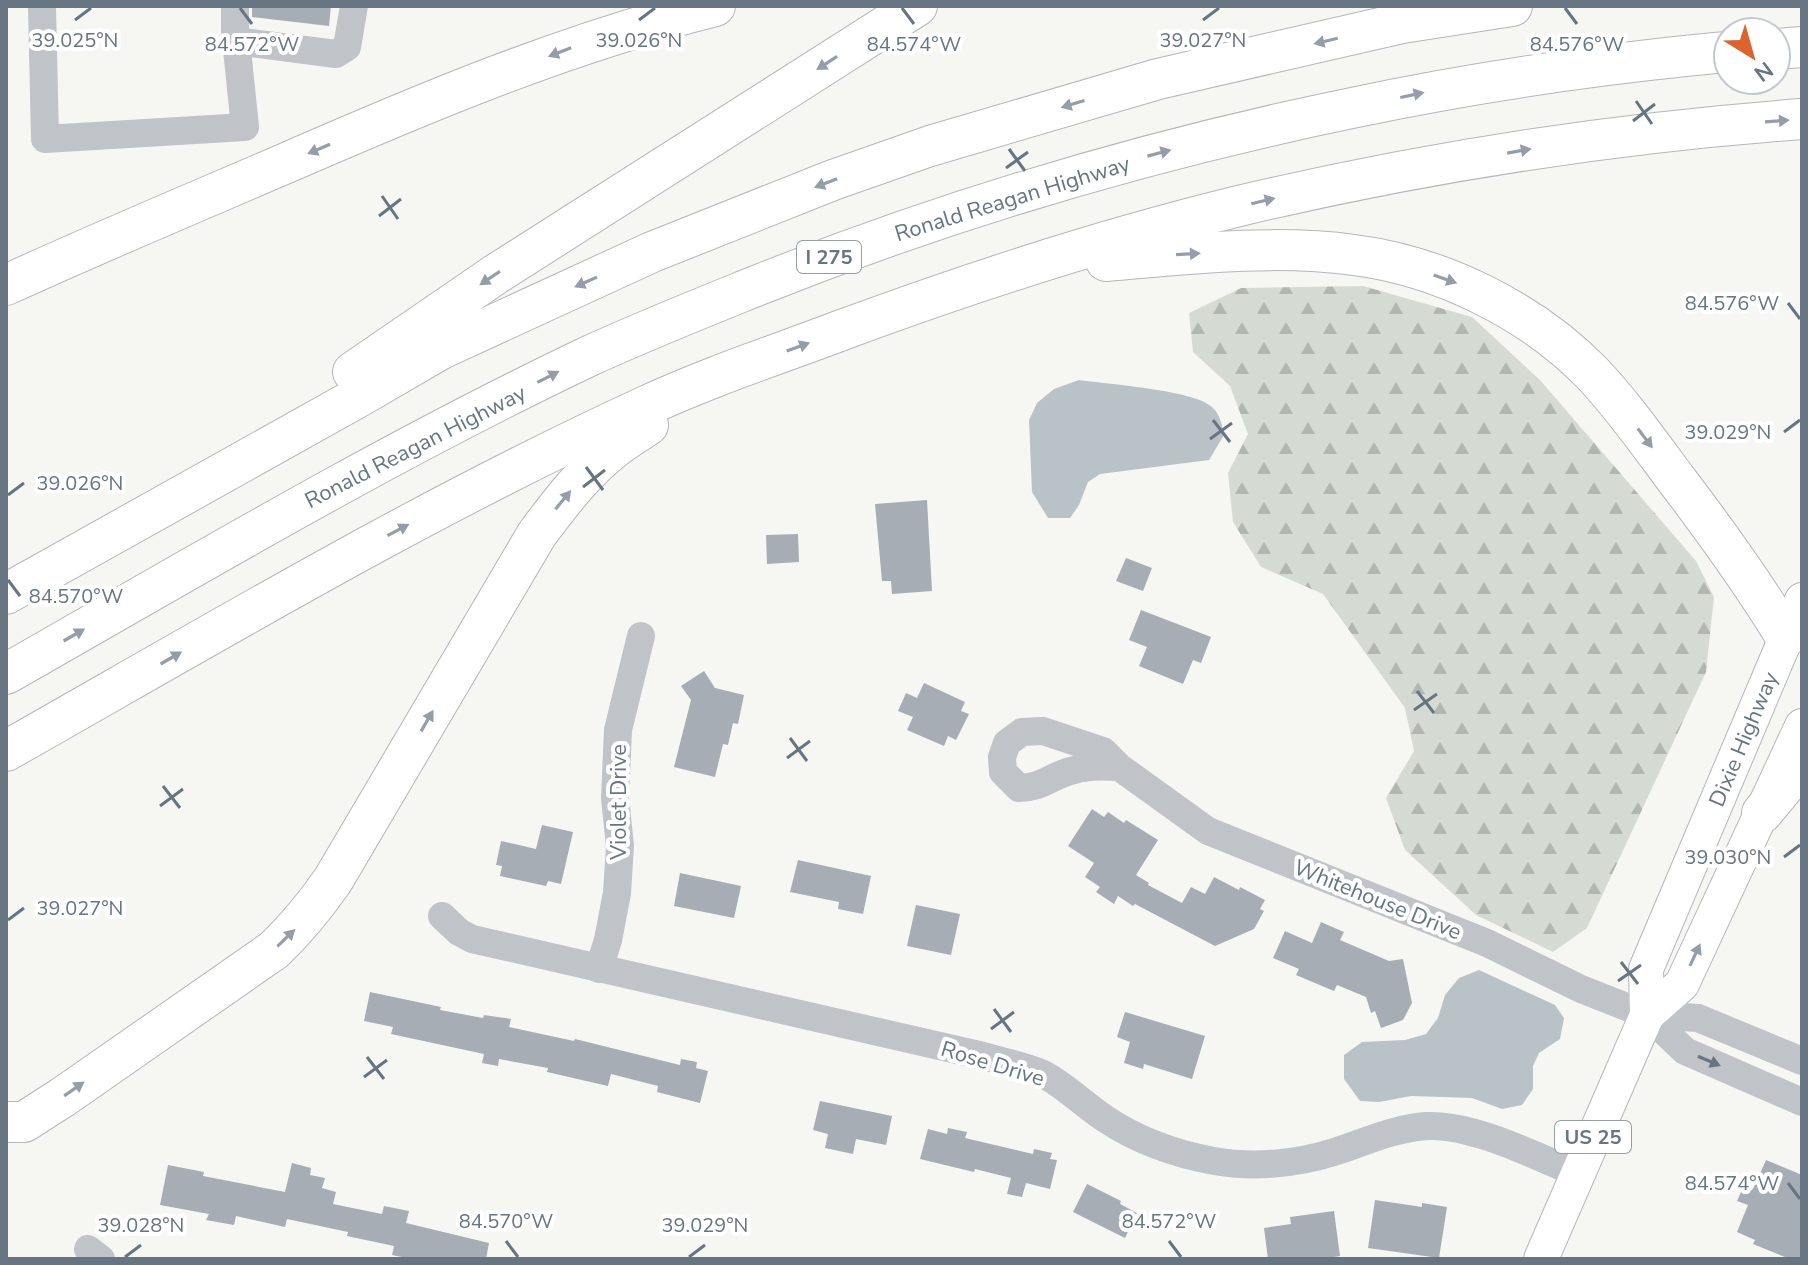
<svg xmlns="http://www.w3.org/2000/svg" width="1808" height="1265" font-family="'Nunito Sans',sans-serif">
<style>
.forest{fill:url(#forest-firs)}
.water{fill:#b9c2c7}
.building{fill:#a6adb4}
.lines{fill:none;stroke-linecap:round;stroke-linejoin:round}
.major-casing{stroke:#b3b7bb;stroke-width:36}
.highway-casing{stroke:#b3b6ba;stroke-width:42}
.minor{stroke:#c0c3c7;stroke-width:28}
.major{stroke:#fff;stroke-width:34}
.highway{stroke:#fff;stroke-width:40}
.oneway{fill:#959ea8}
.oneway2{fill:#677583}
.ticks{fill:none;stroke:#677583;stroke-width:3}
.labels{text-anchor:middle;stroke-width:8;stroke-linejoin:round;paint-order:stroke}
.shield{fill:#fff;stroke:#959ea8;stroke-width:2}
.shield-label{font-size:20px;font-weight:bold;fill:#677583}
.street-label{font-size:22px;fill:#677583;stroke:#fff}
.ticks-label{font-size:20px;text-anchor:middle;fill:#677583;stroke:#fff;stroke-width:8;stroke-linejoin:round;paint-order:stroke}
</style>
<defs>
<pattern id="forest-firs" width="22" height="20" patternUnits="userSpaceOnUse" patternTransform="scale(2)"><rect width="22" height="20" fill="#d5dbd3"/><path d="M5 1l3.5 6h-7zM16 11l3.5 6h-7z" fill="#b1b6b1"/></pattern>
</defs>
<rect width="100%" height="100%" fill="#f6f7f3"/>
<!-- forest -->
<path class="forest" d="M1363 286 1472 317 1540 380 1696 561 1714 597 1706 672 1587 928 1553 952 1476 915 1405 850 1386 798 1414 751 1405 708 1323 594 1261 567 1233 522 1228 473 1248 434 1230 386 1193 352 1189 313 1241 288Z"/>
<!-- water -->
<g class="water">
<path d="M1079 380C1106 384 1194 390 1212 407 1220 414 1222 425 1224 435L1209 460 1100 474 1088 482 1079 505 1070 518H1048L1032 492 1029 420 1037 403 1054 389Z"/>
<path d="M1479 970 1555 1005 1564 1018 1560 1039 1539 1053 1533 1066V1089L1522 1105 1502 1109 1472 1098 1411 1096 1379 1102 1360 1101 1344 1079V1055L1362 1042 1405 1040 1426 1034 1438 1018 1445 995 1459 978Z"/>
</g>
<!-- building -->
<g class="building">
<path d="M252 6H331L329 26 252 17Z"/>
<path d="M927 500 932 591 892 594 891 581H882L875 504Z"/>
<path d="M798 534 799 562 767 564 766 535Z"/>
<path d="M1126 558 1152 568 1143 591 1116 581Z"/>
<path d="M1141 610 1211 637 1201 663 1193 660 1183 684 1139 666 1147 647 1129 640Z"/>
<path d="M704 671 715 688 744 695 738 724 733 723 728 745 723 744 715 777 674 767 691 700 681 686Z"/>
<path d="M924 683 965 702 961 711 969 714 956 740 948 736 944 746 907 730 913 717 898 711 906 693 917 698Z"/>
<path d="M1092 809 1104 817 1108 812 1124 823 1126 820 1158 840 1136 875 1149 883 1148 885 1182 903 1191 887 1205 894 1214 877 1239 890 1240 887 1265 900 1260 909 1264 911 1254 929 1215 946 1135 904 1133 906 1118 896 1114 904 1096 892 1100 887 1085 877 1094 863 1068 846Z"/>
<path d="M542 825 573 832 561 884 548 881 546 886 500 876 502 866 496 865 501 841 536 849Z"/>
<path d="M798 860 871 876 863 914 838 909 839 902 790 892Z"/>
<path d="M680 873 741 886 734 918 674 906Z"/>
<path d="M916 905 960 914 951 955 907 946Z"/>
<path d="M1321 922 1344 932 1340 940 1389 961 1403 959 1412 1003 1403 1020 1381 1028 1375 1011 1371 1013 1366 997 1337 985 1334 991 1296 975 1299 969 1273 958 1285 931 1312 943Z"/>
<path d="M370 992 441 1007 440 1010 483 1018 484 1015 511 1019 509 1027 574 1041 575 1039 680 1065 681 1059 697 1062 696 1068 708 1071 700 1103 657 1092 658 1086 611 1074 608 1086 547 1072 548 1068 499 1059 498 1066 482 1063 484 1054 391 1034 393 1027 364 1021Z"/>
<path d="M1125 1012 1205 1036 1192 1079 1144 1064 1143 1069 1124 1063 1130 1042 1117 1037Z"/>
<path d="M820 1101 892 1116 886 1145 856 1139 853 1154 825 1148 828 1134 813 1130Z"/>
<path d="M948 1128 967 1132 965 1138 1033 1154 1034 1149 1052 1153 1050 1159 1057 1160 1050 1189 1026 1183 1022 1197 1007 1194 1011 1178 975 1169 974 1172 920 1159 928 1129 947 1134Z"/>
<path d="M1766 1160 1802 1175V1259H1790L1753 1244 1755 1240 1737 1232 1748 1205 1737 1201 1744 1185 1753 1189Z"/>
<path d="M292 1163 311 1168 310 1175 325 1178 322 1188 336 1192 333 1204 382 1214 384 1206 409 1211 406 1223 489 1243 486 1259H412L392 1255 394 1246 347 1236 348 1232 287 1219 285 1227 236 1216 234 1225 206 1220 209 1214 160 1205 168 1165 204 1172 203 1176 285 1192Z"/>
<path d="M1087 1184 1121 1201 1120 1204 1137 1213 1125 1238 1073 1212Z"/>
<path d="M1375 1200 1422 1207V1203L1447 1207 1439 1258 1368 1248Z"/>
<path d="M1334 1211 1340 1256 1322 1259H1268L1264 1228 1291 1224 1290 1217Z"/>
</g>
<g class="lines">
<defs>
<g id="major">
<path d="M1647 1015 1646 969 1802 600"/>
<path d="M1541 1259 1647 1015 1682 984 1802 726"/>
</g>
<g id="highway">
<path d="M1776 49 1802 47"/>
<path d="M1106 261C1186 254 1274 244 1354 255 1441 266 1532 311 1593 374 1625 408 1651 446 1679 483 1717 533 1753 583 1786 637"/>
<path d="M6 285C98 243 191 204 284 164 424 103 566 43 715 6"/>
<path d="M353 372 496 274 917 6"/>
<path d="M6 594 362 395 441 349 652 252 833 180 930 146 1158 79 1402 23 1512 6"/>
<path d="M6 674C197 565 386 453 585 358 641 332 699 309 756 286 949 209 1148 150 1352 108 1437 90 1522 76 1608 65 1648 60 1688 55 1728 52"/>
<path d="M6 751C216 632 424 508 644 407 708 377 776 355 842 330 972 282 1104 239 1239 206 1424 162 1613 133 1802 119"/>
<path d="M1762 813 1802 765"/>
<path d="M6 1122H24L63 1097 274 950C297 928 315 906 333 880L537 534C561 502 585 470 617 446 627 438 638 432 648 425"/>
</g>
</defs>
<!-- major casing -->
<use href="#major" class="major-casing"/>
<!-- highway casing -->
<use href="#highway" class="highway-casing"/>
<!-- minor -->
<g class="minor">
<path d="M42 6 45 139 245 127 235 30V6"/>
<path d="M236 41 336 54 347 47 354 6"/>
<path d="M1119 767C1100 766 1085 766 1067 772 1047 779 1042 787 1019 788L1003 772 1002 757 1007 743 1022 732 1043 731 1103 751 1119 767 1208 831 1487 943 1581 989 1647 1015 1698 1018 1802 1061"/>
<path d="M442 916 459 932 472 939 979 1055C999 1061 1023 1065 1043 1074 1066 1086 1085 1106 1107 1120 1139 1141 1176 1154 1214 1161 1253 1168 1296 1164 1334 1152 1365 1142 1395 1128 1427 1126 1473 1124 1535 1156 1577 1173"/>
<path d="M599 969 608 940 617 893 620 846 615 798 618 730 641 636"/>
<path d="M1647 1015 1685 1051 1802 1102"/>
<path d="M88 1249 101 1259"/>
</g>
<!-- major -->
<use href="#major" class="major"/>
<!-- highway -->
<use href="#highway" class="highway"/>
</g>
<!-- one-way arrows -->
<defs><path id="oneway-solid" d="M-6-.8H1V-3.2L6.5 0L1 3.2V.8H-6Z" transform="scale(2)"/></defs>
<g class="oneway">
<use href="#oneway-solid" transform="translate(1326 41) rotate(167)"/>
<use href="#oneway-solid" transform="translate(560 52) rotate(159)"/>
<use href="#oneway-solid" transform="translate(827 63) rotate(147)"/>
<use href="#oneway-solid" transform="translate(1412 95) rotate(-12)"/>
<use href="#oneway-solid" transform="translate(1073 104) rotate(163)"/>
<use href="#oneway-solid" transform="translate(1777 121) rotate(-4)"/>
<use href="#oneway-solid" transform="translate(319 149) rotate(157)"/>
<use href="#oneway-solid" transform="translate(1519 151) rotate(-10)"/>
<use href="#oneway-solid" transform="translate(1159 153) rotate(-15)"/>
<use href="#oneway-solid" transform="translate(826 183) rotate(159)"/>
<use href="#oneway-solid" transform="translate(1263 201) rotate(-13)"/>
<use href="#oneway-solid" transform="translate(1188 254) rotate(-3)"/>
<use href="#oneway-solid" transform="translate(490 278) rotate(146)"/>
<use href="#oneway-solid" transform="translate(1445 279) rotate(19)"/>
<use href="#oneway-solid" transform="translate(586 282) rotate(156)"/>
<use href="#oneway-solid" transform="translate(798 347) rotate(-20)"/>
<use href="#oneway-solid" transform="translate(548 377) rotate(-27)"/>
<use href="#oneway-solid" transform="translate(1645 438) rotate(53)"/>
<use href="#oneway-solid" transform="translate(563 500) rotate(-51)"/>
<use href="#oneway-solid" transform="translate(398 530) rotate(-28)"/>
<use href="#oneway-solid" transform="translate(74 635) rotate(-30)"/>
<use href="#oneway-solid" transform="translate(171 658) rotate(-30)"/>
<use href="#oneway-solid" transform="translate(427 721) rotate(-60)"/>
<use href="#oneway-solid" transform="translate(286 938) rotate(-44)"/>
<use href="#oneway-solid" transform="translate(1695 955) rotate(-65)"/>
<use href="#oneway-solid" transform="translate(74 1089) rotate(-35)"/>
</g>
<use class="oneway2" href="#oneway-solid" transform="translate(1709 1061) rotate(23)"/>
<!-- ticks -->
<path class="ticks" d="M240 8 252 24M902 8 914 24M1565 8 1577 24M75 20 91 8M639 20 655 8M1203 20 1219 8M1636 101 1652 124M1633 121 1655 104M1009 149 1025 171M1006 168 1028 152M382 196 398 219M379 216 401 199M1788 303 1800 319M1213 420 1230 442M1784 432 1800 420M1210 439 1232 423M586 467 603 490M583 487 605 470M8 495 24 483M8 580 20 596M1417 691 1434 713M1414 710 1437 694M790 738 807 761M787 758 810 741M163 786 180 808M160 806 183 789M1784 857 1800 845M8 920 24 908M1621 962 1638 984M1618 981 1641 965M994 1009 1011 1032M991 1029 1014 1012M367 1057 384 1079M364 1077 387 1060M1788 1183 1800 1199M506 1241 518 1257M1169 1241 1181 1257M125 1257 141 1245M689 1257 705 1245"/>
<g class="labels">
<!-- shield labels -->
<g class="shield">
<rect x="797" y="241" width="64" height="32" rx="6"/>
<rect x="1555" y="1121" width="76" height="32" rx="6"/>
</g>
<g class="shield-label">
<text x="829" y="264">I 275</text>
<text x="1593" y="1144">US 25</text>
</g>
<!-- street labels -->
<g class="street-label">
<text transform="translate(1012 198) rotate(-17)" y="8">Ronald Reagan Highway</text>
<text transform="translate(415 446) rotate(-27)" y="8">Ronald Reagan Highway</text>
<text transform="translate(1743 739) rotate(-67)" y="8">Dixie Highway</text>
<text transform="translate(618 802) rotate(-90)" y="8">Violet Drive</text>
<text transform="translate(1378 899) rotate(22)" y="8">Whitehouse Drive</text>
<text transform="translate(993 1063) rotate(17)" y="8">Rose Drive</text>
</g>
</g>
<g class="ticks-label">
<text x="75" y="47">39.025°N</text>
<text x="639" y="47">39.026°N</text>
<text x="1203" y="47">39.027°N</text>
<text x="252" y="51">84.572°W</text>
<text x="914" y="51">84.574°W</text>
<text x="1577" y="51">84.576°W</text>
<text x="1732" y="310">84.576°W</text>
<text x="1728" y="439">39.029°N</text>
<text x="80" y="490">39.026°N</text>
<text x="76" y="603">84.570°W</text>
<text x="1728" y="864">39.030°N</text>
<text x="80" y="915">39.027°N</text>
<text x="1732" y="1190">84.574°W</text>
<text x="506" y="1228">84.570°W</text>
<text x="1169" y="1228">84.572°W</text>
<text x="141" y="1232">39.028°N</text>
<text x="705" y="1232">39.029°N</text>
</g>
<!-- border -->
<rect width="1808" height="1265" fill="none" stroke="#677583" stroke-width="16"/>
<!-- north arrow -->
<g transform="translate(1752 56) rotate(143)"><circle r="38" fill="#ffffff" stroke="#c2c8cd" stroke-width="2"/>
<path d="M0-6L14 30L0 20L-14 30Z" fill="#dc622e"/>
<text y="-12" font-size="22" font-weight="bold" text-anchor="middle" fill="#677583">N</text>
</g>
</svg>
